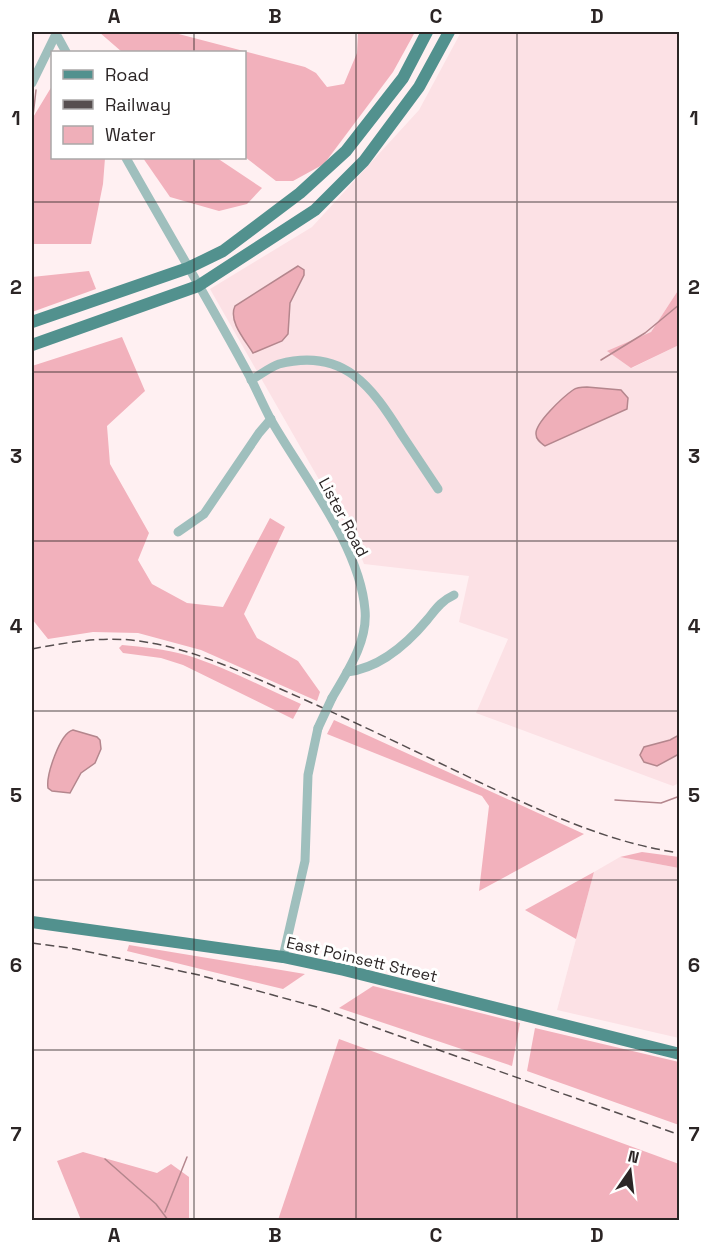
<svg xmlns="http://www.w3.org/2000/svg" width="711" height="1252" font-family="'Space Grotesk',sans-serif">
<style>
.built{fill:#fce1e5}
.forest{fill:#f2b1bc}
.water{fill:#efafb9;stroke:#b4868d;stroke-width:1.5}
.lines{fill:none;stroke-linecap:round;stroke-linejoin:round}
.stream{stroke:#b4868d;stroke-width:1.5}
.minor{stroke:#9fbfbd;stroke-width:9}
.major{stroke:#52918e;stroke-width:12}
.rail{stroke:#564e4f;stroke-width:1.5;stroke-dasharray:9 4.5;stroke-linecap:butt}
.minor-bridge{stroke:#9fbfbd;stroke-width:9}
.grid{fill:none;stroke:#2b2525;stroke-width:1.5;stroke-opacity:0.55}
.labels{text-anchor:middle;stroke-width:6;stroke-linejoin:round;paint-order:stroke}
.street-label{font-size:16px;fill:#2b2525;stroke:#fff}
.neatline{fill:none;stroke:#2b2525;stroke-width:2}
.grid-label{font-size:20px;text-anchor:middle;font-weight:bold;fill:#2b2525}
</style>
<rect width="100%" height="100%" fill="#fff0f2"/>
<!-- built -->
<g class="built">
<path d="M461 32H679V289L651 332 632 368 679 345V783L673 786 476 713 508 639 459 622 469 576 364 564 357 546 210 289 312 227 419 110Z"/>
<path d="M620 857 679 868V1038L557 1010 594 872Z"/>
</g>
<!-- forest -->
<g class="forest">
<path d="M99 32H171L305 67 316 73 327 87 344 84 357 53 358 32H415L393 72 324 164 293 181H276L245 157 244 52H122Z"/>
<path d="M52 86V158H105L103 184 91 244H32V119Z"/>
<path d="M143 158H217L262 188 247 204 219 211 170 197Z"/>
<path d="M89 271 96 289 32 312V277Z"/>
<path d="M679 289V345L631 368 607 351 651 332Z"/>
<path d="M122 337 145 391 107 426 110 464 149 533 138 560 152 584 187 603 223 607 270 518 285 527 244 614 257 638 298 661 320 692 317 701 201 650 138 633 93 632 48 639 32 619V366Z"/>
<path d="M122 645C143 647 165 649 186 655 225 667 263 687 301 704L293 719 183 665 161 658 123 653 119 648Z"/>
<path d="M334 720 584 834 479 891 489 806 482 796 327 734Z"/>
<path d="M642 852 679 857V868L620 857Z"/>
<path d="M594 872 576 939 525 910Z"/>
<path d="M129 945 305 974 283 989 127 951Z"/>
<path d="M373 986 520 1023 512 1066 339 1008Z"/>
<path d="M535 1028 679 1062V1125L527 1071Z"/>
<path d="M339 1039 679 1164V1220H278Z"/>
<path d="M83 1152 157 1173 171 1164 189 1177V1220H81L57 1161Z"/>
</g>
<!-- water -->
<g class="water">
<path d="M298 266 304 270V275L290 303 288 334 282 341 253 353C245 340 228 321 235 306Z"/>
<path d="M587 387 621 390 628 398 627 409 545 446C541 443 536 440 536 434 535 423 563 397 573 390 577 387 582 387 587 387Z"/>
<path d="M73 730 97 737 100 740 101 749 95 763 81 773 70 793 52 791 48 788C46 775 60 733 73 730Z"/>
<path d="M679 735V754L657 766 644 762 640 755 644 747 670 740Z"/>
</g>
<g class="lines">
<!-- stream -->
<g class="stream">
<path d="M32 125 36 90"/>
<path d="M601 360 645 333 680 304"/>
<path d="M615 800 661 803 680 796"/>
<path d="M105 1159 156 1204 168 1220"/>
<path d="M165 1212 187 1157"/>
</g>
<!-- minor -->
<g class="minor">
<path d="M55 32 66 52"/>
<path d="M32 83 56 34"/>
<path d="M126 158C167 231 211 304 251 379 258 393 264 407 271 420 303 476 360 546 365 610 368 642 347 672 332 698"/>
<path d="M251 380C260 375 270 367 279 364 344 347 372 387 402 435 414 453 426 471 438 489"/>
<path d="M178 532 204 514 259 433 271 419"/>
<path d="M347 672C379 668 407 644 427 620 436 609 441 601 454 595"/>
<path d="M283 957 305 861 308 775 318 728"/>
</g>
<!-- major -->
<g class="major">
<path d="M32 322 188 268 223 251 300 193 346 151 403 78 427 32"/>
<path d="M32 345 198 286 315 210 364 161 419 87 449 32"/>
<path d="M32 922 283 957 344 970 680 1054"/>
</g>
<!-- rail -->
<g class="rail">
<path d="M32 649C64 643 97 637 131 640 186 646 235 669 285 691 351 720 415 751 479 782 543 812 609 843 680 853"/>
<path d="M32 943 70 948 199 975 317 1007 680 1135"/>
</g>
<!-- minor-bridge -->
<path class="minor-bridge" d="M318 728 332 698"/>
</g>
<!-- grid -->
<path class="grid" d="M194 32V52M356 32V1220M517 32V1220M194 158V1220M32 202H680M32 372H680M32 541H680M32 711H680M32 880H680M32 1050H680"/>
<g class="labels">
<!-- street labels -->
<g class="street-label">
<text transform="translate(344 517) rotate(62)" y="6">Lister Road</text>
<text transform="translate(362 959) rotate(13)" y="6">East Poinsett Street</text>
</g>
</g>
<!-- border -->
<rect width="711" height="1252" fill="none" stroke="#ffffff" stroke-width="66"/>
<!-- legend -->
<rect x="51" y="51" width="195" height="108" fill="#ffffff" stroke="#aaa8a8" stroke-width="1.5"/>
<rect x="63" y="70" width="30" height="9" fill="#52918e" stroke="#aaa8a8" stroke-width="1.5"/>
<text x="105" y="81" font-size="18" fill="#2b2525">Road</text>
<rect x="63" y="100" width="30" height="9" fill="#564e4f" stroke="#aaa8a8" stroke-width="1.5"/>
<text x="105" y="111" font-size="18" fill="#2b2525">Railway</text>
<rect x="63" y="126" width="30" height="18" fill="#efafb9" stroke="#aaa8a8" stroke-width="1.5"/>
<text x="105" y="141" font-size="18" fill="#2b2525">Water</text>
<!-- north arrow -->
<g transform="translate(630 1171) rotate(14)" stroke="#ffffff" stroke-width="4.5" paint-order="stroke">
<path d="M0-4.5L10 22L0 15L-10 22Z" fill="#2b2525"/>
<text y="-9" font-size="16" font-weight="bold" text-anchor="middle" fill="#2b2525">N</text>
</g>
<rect x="33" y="33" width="645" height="1186" class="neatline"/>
<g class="grid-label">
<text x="114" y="23">A</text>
<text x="275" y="23">B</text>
<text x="436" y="23">C</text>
<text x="597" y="23">D</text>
<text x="16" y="125">1</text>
<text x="694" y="125">1</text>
<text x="16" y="294">2</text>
<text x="694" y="294">2</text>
<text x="16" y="463">3</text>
<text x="694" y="463">3</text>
<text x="16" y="633">4</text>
<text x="694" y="633">4</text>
<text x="16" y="802">5</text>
<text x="694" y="802">5</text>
<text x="16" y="972">6</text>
<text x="694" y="972">6</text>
<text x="16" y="1141">7</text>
<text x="694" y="1141">7</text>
<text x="114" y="1242">A</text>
<text x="275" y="1242">B</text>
<text x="436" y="1242">C</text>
<text x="597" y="1242">D</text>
</g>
</svg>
